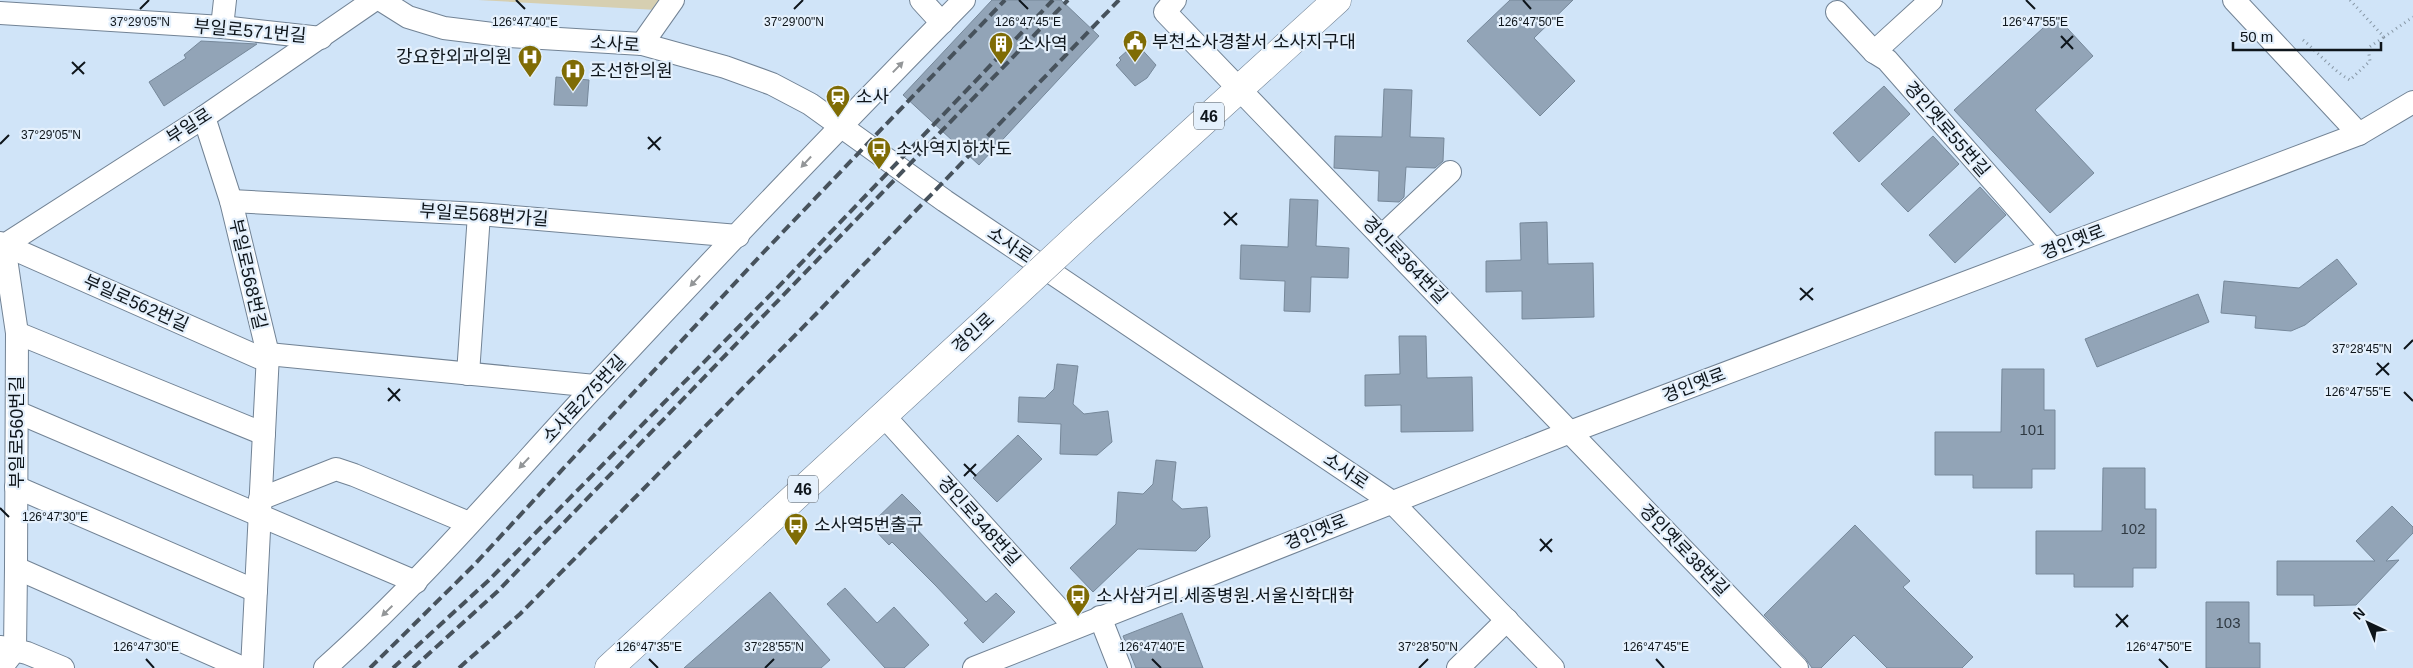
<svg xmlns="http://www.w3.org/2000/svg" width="2413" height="668" font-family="Helvetica,'Noto Sans KR',sans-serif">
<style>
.green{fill:#d6cfb1}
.building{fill:#92a4b7;stroke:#76889a}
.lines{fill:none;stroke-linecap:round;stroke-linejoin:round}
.minor-casing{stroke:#728395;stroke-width:24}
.major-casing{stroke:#728395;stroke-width:29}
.path{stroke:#8797a5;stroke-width:3;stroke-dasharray:1 4;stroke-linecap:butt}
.minor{stroke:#fff;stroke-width:22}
.major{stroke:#fff;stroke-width:28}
.rail{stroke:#47525c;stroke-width:4;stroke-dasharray:10 5;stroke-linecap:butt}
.major-bridge-casing{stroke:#728395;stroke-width:29;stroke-linecap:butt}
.major-bridge{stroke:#fff;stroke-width:28}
.oneway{fill:#939698}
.ticks{fill:none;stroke:#0e151b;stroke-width:2}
.labels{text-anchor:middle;stroke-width:4.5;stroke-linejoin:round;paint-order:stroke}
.number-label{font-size:15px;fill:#2f3942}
.shield{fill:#e4f0fc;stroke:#4e575e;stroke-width:1}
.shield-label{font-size:16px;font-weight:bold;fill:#0e151b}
.street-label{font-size:18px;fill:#0e151b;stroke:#e4f0fc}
.poi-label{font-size:18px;fill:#0e151b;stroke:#e4f0fc;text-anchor:start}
.ticks-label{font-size:12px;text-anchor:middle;fill:#0e151b;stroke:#e4f0fc;stroke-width:4.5;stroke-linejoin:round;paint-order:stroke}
</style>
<rect width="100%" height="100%" fill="#d0e4f8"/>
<!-- green -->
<path class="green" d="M478 0H661L657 10Z"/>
<!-- building -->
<g class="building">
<path d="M992 0H1061L1099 36 979 165 903 95Z"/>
<path d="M1510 0H1573L1534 38 1575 81 1540 116 1467 41Z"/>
<path d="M2056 16 2093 56 2035 110 2094 173 2050 213 1954 110Z"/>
<path d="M201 41 257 44 164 106 149 82 186 58 184 55Z"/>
<path d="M1136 43 1156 65 1147 78 1135 86 1116 65 1121 60 1119 58Z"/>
<path d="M556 77 589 80 587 106 554 105Z"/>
<path d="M1884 86 1910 114 1859 162 1833 133Z"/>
<path d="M1384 89 1412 90 1410 137 1444 138 1443 161 1435 168 1406 167 1404 197 1399 202 1378 201 1379 171 1334 168 1335 136 1382 137Z"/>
<path d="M1933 136 1959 164 1908 212 1881 184Z"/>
<path d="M1980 187 2006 215 1955 263 1929 235Z"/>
<path d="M1290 199 1318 200 1316 246 1349 248 1348 278 1311 277 1310 312 1284 311 1285 281 1240 279 1241 245 1288 247Z"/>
<path d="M1547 222 1548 264 1593 263 1594 317 1522 319V291L1486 292V261L1521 260 1520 223Z"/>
<path d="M2337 259 2357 284 2305 325 2291 331 2255 328 2256 316 2221 313 2224 281 2299 288Z"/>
<path d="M2198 294 2209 322 2097 367 2085 339Z"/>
<path d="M1399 336H1426L1427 378 1472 377 1473 431 1401 432V405L1365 406V375L1400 374Z"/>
<path d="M1057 364 1078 366 1073 404 1084 414 1108 411 1112 442 1097 455 1060 454 1061 424 1018 422 1019 397 1045 398 1054 389Z"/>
<path d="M2002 369H2044V410H2055V469H2032V488H1973V475H1935V432H2001Z"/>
<path d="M1018 435 1042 459 997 502 973 478Z"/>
<path d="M1156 460 1176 462 1172 500 1182 509 1207 507 1210 537 1196 551 1138 549 1093 592 1070 568 1116 524 1118 492 1143 494 1153 484Z"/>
<path d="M2103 468H2145V509H2156V568H2133V587H2074V574H2036V531H2102Z"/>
<path d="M902 494 921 513 911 523 943 557 986 602 996 593 1015 612 983 643 964 623 968 620 936 586 892 542 889 545 870 525Z"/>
<path d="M2392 506 2413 527V533L2386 561 2399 560 2356 605 2314 606V595H2277V561H2375L2356 541Z"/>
<path d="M1855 525 1910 581 1903 587 1973 657 1962 668H1887L1854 635 1821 668H1812L1806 659 1764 615Z"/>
<path d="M845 588 877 623 894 607 929 645 904 668H885L827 604Z"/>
<path d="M770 592 830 660 821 668H684Z"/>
<path d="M2206 602H2249V643H2260V668H2206Z"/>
<path d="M1182 613 1203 668H1136L1123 636Z"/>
</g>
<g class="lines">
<defs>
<g id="minor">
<path d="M381 0 408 17 444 28 509 36 642 44 725 67 772 84 810 104 945 201 1392 502 1553 668"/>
<path d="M921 0 942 23"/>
<path d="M1175 0 1165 12 1797 668"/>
<path d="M2234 0 2359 134"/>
<path d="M1837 12 1874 52 1887 60 2053 249"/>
<path d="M0 13 222 27 321 38"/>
<path d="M222 27 225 0"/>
<path d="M642 44 673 0"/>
<path d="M1874 52 1931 0"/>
<path d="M204 117 231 201 268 354 252 668"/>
<path d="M231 201 479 214 738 236"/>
<path d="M1382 236 1450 172"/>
<path d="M0 243 267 361"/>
<path d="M0 248 204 117 374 0"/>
<path d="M17 333 264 434"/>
<path d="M268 354 595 386"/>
<path d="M468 374 479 214"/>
<path d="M17 412 416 582"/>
<path d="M884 416 1075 627"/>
<path d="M16 487 256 591"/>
<path d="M260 499 336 469 354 475 469 523"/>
<path d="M16 568 243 668"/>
<path d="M1100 617 1120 668"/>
<path d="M1 647 27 653 63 668"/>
<path d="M1 668 15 650 16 568 17 333 4 245"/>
<path d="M325 668C423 581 506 482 595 386 716 256 839 127 964 0"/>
<path d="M974 668 1570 432 2359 134 2413 102"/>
<path d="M1458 668 1507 620"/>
</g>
<g id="major">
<path d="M1082 232 1337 0"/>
<path d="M609 668 997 311"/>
</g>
</defs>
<!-- minor casing -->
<use href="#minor" class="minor-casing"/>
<!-- major casing -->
<use href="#major" class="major-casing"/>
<!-- path -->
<g class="path">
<path d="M2350 0 2384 37 2413 17"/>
<path d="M2303 40C2319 53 2332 70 2350 80L2370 61 2368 48 2384 37"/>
</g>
<!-- minor -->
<use href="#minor" class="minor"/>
<!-- major -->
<use href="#major" class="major"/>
<!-- rail -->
<g class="rail">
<path d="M370 668 474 565 760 256 1005 0"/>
<path d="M393 668 488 581 784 281 1053 0"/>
<path d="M413 668 498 591 1068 0"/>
<path d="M459 668 520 614 816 314 1119 0"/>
</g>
<defs>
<path id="major-bridge" d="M997 311 1082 232"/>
</defs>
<!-- major-bridge casing -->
<use href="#major-bridge" class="major-bridge-casing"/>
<!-- major-bridge -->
<use href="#major-bridge" class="major-bridge"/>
</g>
<!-- one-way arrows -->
<defs><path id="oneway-solid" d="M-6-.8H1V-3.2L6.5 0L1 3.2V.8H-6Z" transform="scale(1.25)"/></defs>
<g class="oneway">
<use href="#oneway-solid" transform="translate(898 67) rotate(-46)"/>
<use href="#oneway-solid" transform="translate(806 162) rotate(133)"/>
<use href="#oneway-solid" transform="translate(695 281) rotate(133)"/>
<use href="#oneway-solid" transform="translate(524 463) rotate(133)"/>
<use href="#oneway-solid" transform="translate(387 611) rotate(136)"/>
</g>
<!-- ticks -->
<path class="ticks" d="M516 0 525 9M1019 0 1028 9M1523 0 1531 9M2026 0 2035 9M140 9 149 0M794 9 803 0M2061 36 2073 49M2061 48 2073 36M72 62 84 74M72 74 85 62M648 137 660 150M0 144 9 135M648 149 661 137M1224 212 1237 225M1224 225 1237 213M1800 288 1813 300M1800 300 1813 288M2404 349 2413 340M2377 363 2389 375M2376 375 2389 363M388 388 400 401M2404 392 2413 401M388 401 400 389M964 464 976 476M964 476 976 464M0 508 9 517M1540 539 1552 552M1540 551 1552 539M2116 614 2128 627M2116 627 2128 615M146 659 154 668M649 659 658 668M1152 659 1161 668M1656 659 1664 668M2159 659 2168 668M765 668 774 659M1419 668 1428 659"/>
<!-- icons -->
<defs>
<symbol id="civic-pin" viewBox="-11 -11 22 30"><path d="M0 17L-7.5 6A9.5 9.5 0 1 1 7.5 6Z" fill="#7f6c05" stroke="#e4f0fc"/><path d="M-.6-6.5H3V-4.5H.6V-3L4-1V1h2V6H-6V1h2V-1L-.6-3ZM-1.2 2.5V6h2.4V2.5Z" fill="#fff"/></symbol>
<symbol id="building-pin" viewBox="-11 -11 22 30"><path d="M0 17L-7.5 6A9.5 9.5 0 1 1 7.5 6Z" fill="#7f6c05" stroke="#e4f0fc"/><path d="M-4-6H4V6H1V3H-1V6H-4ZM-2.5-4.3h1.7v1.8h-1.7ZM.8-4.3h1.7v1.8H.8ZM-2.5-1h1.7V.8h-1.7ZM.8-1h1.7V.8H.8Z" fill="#fff"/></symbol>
<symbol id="hospital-pin" viewBox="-11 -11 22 30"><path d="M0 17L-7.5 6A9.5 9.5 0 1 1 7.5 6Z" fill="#7f6c05" stroke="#e4f0fc"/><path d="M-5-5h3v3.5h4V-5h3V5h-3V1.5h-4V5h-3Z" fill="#fff"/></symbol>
<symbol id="station-pin" viewBox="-11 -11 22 30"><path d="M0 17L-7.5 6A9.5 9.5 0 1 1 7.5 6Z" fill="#7f6c05" stroke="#e4f0fc"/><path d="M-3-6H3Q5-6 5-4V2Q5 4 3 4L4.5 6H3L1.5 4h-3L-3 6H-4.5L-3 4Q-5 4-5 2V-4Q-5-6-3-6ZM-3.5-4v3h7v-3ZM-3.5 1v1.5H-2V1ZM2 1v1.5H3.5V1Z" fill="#fff"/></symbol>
<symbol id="bus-pin" viewBox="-11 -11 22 30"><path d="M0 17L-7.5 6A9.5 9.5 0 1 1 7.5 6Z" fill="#7f6c05" stroke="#e4f0fc"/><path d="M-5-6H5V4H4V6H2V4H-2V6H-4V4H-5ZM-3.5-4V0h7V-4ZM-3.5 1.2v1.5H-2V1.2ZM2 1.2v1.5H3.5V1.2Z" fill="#fff"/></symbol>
</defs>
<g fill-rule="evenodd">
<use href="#civic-pin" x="1121" y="28" width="28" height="38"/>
<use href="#building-pin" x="987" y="30" width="28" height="38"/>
<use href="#hospital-pin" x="516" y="43" width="28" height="38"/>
<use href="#hospital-pin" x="559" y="57" width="28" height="38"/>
<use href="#station-pin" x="824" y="83" width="28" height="38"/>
<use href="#bus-pin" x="865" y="135" width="28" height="38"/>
<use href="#bus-pin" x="782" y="511" width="28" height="38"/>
<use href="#bus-pin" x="1064" y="582" width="28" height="38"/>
</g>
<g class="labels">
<!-- number labels -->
<g class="number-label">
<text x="2032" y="435">101</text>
<text x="2133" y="534">102</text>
<text x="2228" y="628">103</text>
</g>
<!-- shield labels -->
<g class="shield">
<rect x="1194" y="102.5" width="30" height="27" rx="4"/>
<rect x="788" y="475.5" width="30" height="27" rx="4"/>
</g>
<g class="shield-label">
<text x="1209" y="122">46</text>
<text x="803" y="495">46</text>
</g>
<!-- street labels -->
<g class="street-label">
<text transform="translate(250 31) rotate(5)" y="6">부일로571번길</text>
<text transform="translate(615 44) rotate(4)" y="6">소사로</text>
<text transform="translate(189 126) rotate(-33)" y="6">부일로</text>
<text transform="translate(1947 129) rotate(49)" y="6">경인옛로55번길</text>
<text transform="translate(484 215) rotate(4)" y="6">부일로568번가길</text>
<text transform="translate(2073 242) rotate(-21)" y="6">경인옛로</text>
<text transform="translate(1010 245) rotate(34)" y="6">소사로</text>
<text transform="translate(1405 260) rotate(46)" y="6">경인로364번길</text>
<text transform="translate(248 274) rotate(77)" y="6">부일로568번길</text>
<text transform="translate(136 303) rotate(24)" y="6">부일로562번길</text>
<text transform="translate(973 333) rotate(-43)" y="6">경인로</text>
<text transform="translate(1694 385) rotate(-21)" y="6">경인옛로</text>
<text transform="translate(584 399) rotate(-47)" y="6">소사로275번길</text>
<text transform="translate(17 432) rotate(-90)" y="6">부일로560번길</text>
<text transform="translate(1346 471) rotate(34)" y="6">소사로</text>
<text transform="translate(979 521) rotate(48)" y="6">경인로348번길</text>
<text transform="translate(1316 532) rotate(-22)" y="6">경인옛로</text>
<text transform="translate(1684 550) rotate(46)" y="6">경인옛로38번길</text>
</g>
<!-- poi labels -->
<g class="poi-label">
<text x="1152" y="48">부천소사경찰서 소사지구대</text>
<text x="1018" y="50">소사역</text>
<text x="512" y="63" text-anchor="end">강요한외과의원</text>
<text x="590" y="77">조선한의원</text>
<text x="856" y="103">소사</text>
<text x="896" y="155">소사역지하차도</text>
<text x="814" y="531">소사역5번출구</text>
<text x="1096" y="602">소사삼거리.세종병원.서울신학대학</text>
</g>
</g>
<g class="ticks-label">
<text x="140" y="26">37°29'05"N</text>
<text x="794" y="26">37°29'00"N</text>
<text x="1531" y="26">126°47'50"E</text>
<text x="525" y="26">126°47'40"E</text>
<text x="1028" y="26">126°47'45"E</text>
<text x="2035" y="26">126°47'55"E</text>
<text x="51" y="139">37°29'05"N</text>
<text x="2362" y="353">37°28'45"N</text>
<text x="2358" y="396">126°47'55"E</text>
<text x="55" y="521">126°47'30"E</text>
<text x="146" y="651">126°47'30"E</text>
<text x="649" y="651">126°47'35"E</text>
<text x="1152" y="651">126°47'40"E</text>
<text x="1656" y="651">126°47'45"E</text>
<text x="2159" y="651">126°47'50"E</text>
<text x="774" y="651">37°28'55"N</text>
<text x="1428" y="651">37°28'50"N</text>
</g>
<!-- north arrow -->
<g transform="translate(2368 623) rotate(316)" stroke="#e4f0fc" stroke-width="4" paint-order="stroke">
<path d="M0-4L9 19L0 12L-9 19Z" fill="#0e151b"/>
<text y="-8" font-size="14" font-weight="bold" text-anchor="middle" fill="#0e151b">N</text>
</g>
<!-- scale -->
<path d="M2233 42v8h148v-8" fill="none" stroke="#0e151b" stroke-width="2.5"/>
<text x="2240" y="42" font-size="15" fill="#0e151b" stroke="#e4f0fc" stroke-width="4" paint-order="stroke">50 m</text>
</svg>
